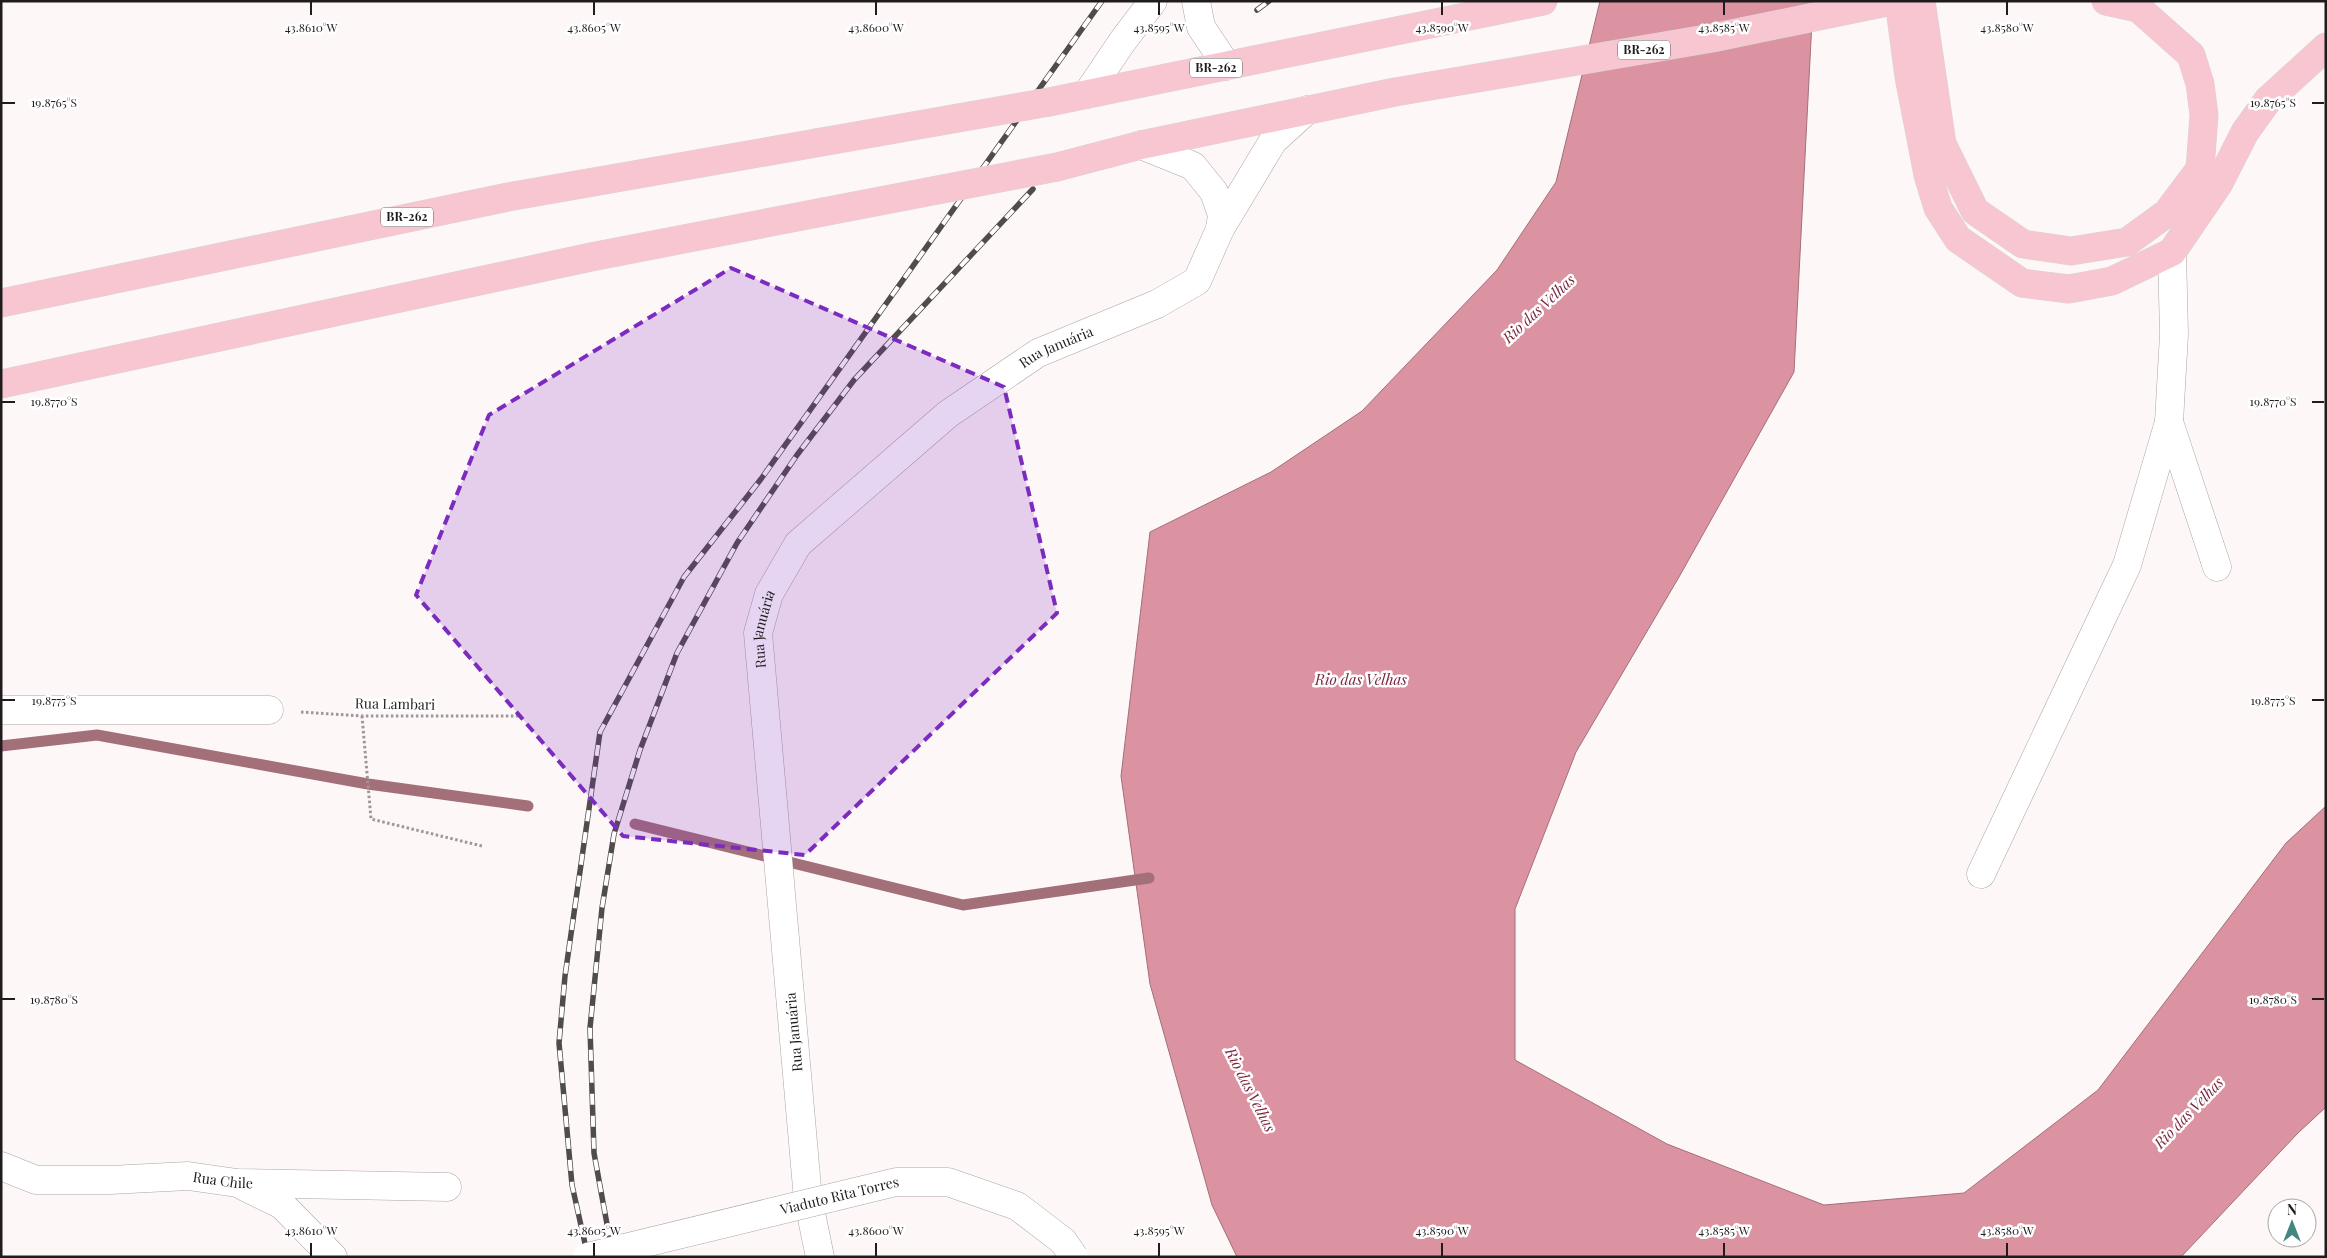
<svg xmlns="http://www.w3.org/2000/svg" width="2327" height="1258" font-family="'Playfair Display',serif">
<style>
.water{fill:#db93a1;stroke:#a36f79}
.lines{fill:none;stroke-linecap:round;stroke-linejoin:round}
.stream{stroke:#a36f79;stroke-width:11}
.minor-casing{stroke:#ada3a5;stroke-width:29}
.major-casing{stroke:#d7d6d6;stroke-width:29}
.path{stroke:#9d9798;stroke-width:3;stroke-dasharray:2.5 2.5;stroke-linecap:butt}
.minor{stroke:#fff;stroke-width:28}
.major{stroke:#f8c6d0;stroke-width:28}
.rail-casing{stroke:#504b4c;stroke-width:5.5}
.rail{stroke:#fff;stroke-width:4;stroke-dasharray:11;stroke-linecap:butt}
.minor-bridge-casing{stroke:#ada3a5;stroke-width:29;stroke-linecap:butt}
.major-bridge-casing{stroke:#d7d6d6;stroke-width:29;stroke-linecap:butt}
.minor-bridge{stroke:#fff;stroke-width:28}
.major-bridge{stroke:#f8c6d0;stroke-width:28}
.marked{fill:#7b2cbf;fill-opacity:0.2;stroke:#7b2cbf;stroke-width:4;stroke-dasharray:10 6;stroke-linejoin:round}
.ticks{fill:none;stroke:#201c1d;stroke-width:2}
.labels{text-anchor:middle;stroke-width:5;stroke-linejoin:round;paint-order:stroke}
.shield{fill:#fff;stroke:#636061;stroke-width:1}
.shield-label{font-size:12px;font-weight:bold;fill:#201c1d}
.street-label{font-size:14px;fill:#201c1d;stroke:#fff}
.water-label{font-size:15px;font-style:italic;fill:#7a253e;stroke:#fff}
.ticks-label{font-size:12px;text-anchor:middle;fill:#201c1d;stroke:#fff;stroke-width:5;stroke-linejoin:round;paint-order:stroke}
</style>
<rect width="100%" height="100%" fill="#fef7f8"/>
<!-- water -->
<path class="water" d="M1600 1H1813L1794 372 1679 577 1576 752 1515 909V1060L1667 1144 1824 1205 1964 1193 2098 1090 2286 843 2326 806V1107L2298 1133 2181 1257H1237L1212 1205 1150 984 1121 776 1150 532 1271 472 1362 411 1497 270 1556 182Z"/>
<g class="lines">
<!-- stream -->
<g class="stream">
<path d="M1 746 97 735 368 784 528 806"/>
<path d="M635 824 963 905 1149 878"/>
</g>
<defs>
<g id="minor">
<path d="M1196 1 1201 27 1227 66"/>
<path d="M1087 94 1122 42 1153 1"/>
<path d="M1141 145 1193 166 1214 192 1222 215 1220 229"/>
<path d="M2169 422 2217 567"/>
<path d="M1 710H269"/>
<path d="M1981 874 2127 565 2169 422 2174 334 2172 252"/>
<path id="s1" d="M1 1166 36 1180H110L188 1176 237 1183 447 1187"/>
<path d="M243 1186 282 1205 333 1257"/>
<path id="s2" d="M820 1257 808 1199 758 633 769 594 798 544 948 414 1038 353 1157 304 1197 281 1220 229 1273 141 1307 110"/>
</g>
<g id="major">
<path d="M1899 1 1909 77 1928 175 1938 208 1958 239 2022 283 2069 289 2112 281 2172 252 2219 183 2245 132 2268 100 2326 47"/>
<path d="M1921 1 1942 144 1975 211 2023 244 2071 251 2127 242 2167 213 2200 169 2204 115 2200 84 2191 55 2138 8 2106 1"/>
<path d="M1049 102 1543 1"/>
<path d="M1057 167 1141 145 1395 92 1712 38 1892 1"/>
<path d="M1 303 508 197 816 143"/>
<path d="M1 384 591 257 823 212"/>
</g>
</defs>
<!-- minor casing -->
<use href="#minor" class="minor-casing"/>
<!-- major casing -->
<use href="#major" class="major-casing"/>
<!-- path -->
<g class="path">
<path d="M301 712 362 716H520"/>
<path d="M362 716 371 819 482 846"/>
</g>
<!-- minor -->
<use href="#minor" class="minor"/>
<!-- major -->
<use href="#major" class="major"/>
<defs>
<g id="rail">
<path d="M1257 10 1269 1"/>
<path d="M588 1257 572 1185 559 1043 565 976 600 732 684 577 761 479 1102 1"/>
<path d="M613 1257 594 1153 590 1028 602 908 614 834 640 750 677 653 737 543 797 455 854 380 1033 189"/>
</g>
</defs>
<!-- rail casing -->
<use href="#rail" class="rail-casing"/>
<!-- rail -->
<use href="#rail" class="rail"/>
<defs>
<g id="minor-bridge">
<path id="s3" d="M587 1257 896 1182H948L1017 1206 1063 1241 1074 1257"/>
</g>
<g id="major-bridge">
<path d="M816 143 1049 102"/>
<path d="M823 212 1057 167"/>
</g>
</defs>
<!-- minor-bridge casing -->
<use href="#minor-bridge" class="minor-bridge-casing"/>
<!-- major-bridge casing -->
<use href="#major-bridge" class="major-bridge-casing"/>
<!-- minor-bridge -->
<use href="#minor-bridge" class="minor-bridge"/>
<!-- major-bridge -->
<use href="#major-bridge" class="major-bridge"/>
</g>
<!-- marked area -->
<path class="marked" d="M731 268 1004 387 1057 613 805 855 623 836 416 595 489 415Z"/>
<!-- ticks -->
<path class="ticks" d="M311 2V15M594 2V15M876 2V15M1159 2V15M1442 2V15M1724 2V15M2007 2V15M2 103H15M2312 103H2324M2 402H15M2312 402H2324M2 700H15M2312 700H2324M2 999H15M2312 999H2324M311 1243V1256M594 1243V1256M876 1243V1256M1159 1243V1256M1442 1243V1256M1724 1243V1256M2007 1243V1256"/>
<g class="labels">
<!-- shield labels -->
<g class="shield">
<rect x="1618" y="40.5" width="52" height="19" rx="4"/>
<rect x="1190" y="58.5" width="52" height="19" rx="4"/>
<rect x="381" y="207.5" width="52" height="19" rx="4"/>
</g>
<g class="shield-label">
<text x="1644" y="54">BR-262</text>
<text x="1216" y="72">BR-262</text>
<text x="407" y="221">BR-262</text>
</g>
<!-- street labels -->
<g class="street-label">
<text dy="5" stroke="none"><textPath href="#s2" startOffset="1052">Rua Januária</textPath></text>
<text dy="5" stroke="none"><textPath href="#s2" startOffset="632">Rua Januária</textPath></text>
<text transform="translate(395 704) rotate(1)" y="5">Rua Lambari</text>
<text transform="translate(794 1032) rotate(-95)" y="5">Rua Januária</text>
<text dy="5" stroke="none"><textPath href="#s1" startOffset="225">Rua Chile</textPath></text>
<text dy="5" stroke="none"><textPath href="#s3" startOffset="260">Viaduto Rita Torres</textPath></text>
</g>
<!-- water labels -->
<g class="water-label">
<text transform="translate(1539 309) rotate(-43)" y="5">Rio das Velhas</text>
<text x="1361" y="685">Rio das Velhas</text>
<text transform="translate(1250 1090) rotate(63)" y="5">Rio das Velhas</text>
<text transform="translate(2189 1113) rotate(-46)" y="5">Rio das Velhas</text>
</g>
</g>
<g class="ticks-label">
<text x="311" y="32">43.8610°W</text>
<text x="594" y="32">43.8605°W</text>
<text x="876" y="32">43.8600°W</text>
<text x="1159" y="32">43.8595°W</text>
<text x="1442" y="32">43.8590°W</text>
<text x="1724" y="32">43.8585°W</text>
<text x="2007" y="32">43.8580°W</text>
<text x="54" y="107">19.8765°S</text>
<text x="2273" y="107">19.8765°S</text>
<text x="54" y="406">19.8770°S</text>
<text x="2273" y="406">19.8770°S</text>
<text x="54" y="705">19.8775°S</text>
<text x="2273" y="705">19.8775°S</text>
<text x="54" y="1004">19.8780°S</text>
<text x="2273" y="1004">19.8780°S</text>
<text x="311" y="1235">43.8610°W</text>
<text x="594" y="1235">43.8605°W</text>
<text x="876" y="1235">43.8600°W</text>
<text x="1159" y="1235">43.8595°W</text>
<text x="1442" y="1235">43.8590°W</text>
<text x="1724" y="1235">43.8585°W</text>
<text x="2007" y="1235">43.8580°W</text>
</g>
<!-- border -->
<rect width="2327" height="1258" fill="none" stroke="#201c1d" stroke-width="5"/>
<!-- north arrow -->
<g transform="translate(2292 1223)"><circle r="24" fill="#ffffff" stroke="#a6a4a5"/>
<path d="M0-4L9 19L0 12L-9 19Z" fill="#428881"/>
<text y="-8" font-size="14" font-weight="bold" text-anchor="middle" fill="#201c1d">N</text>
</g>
</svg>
